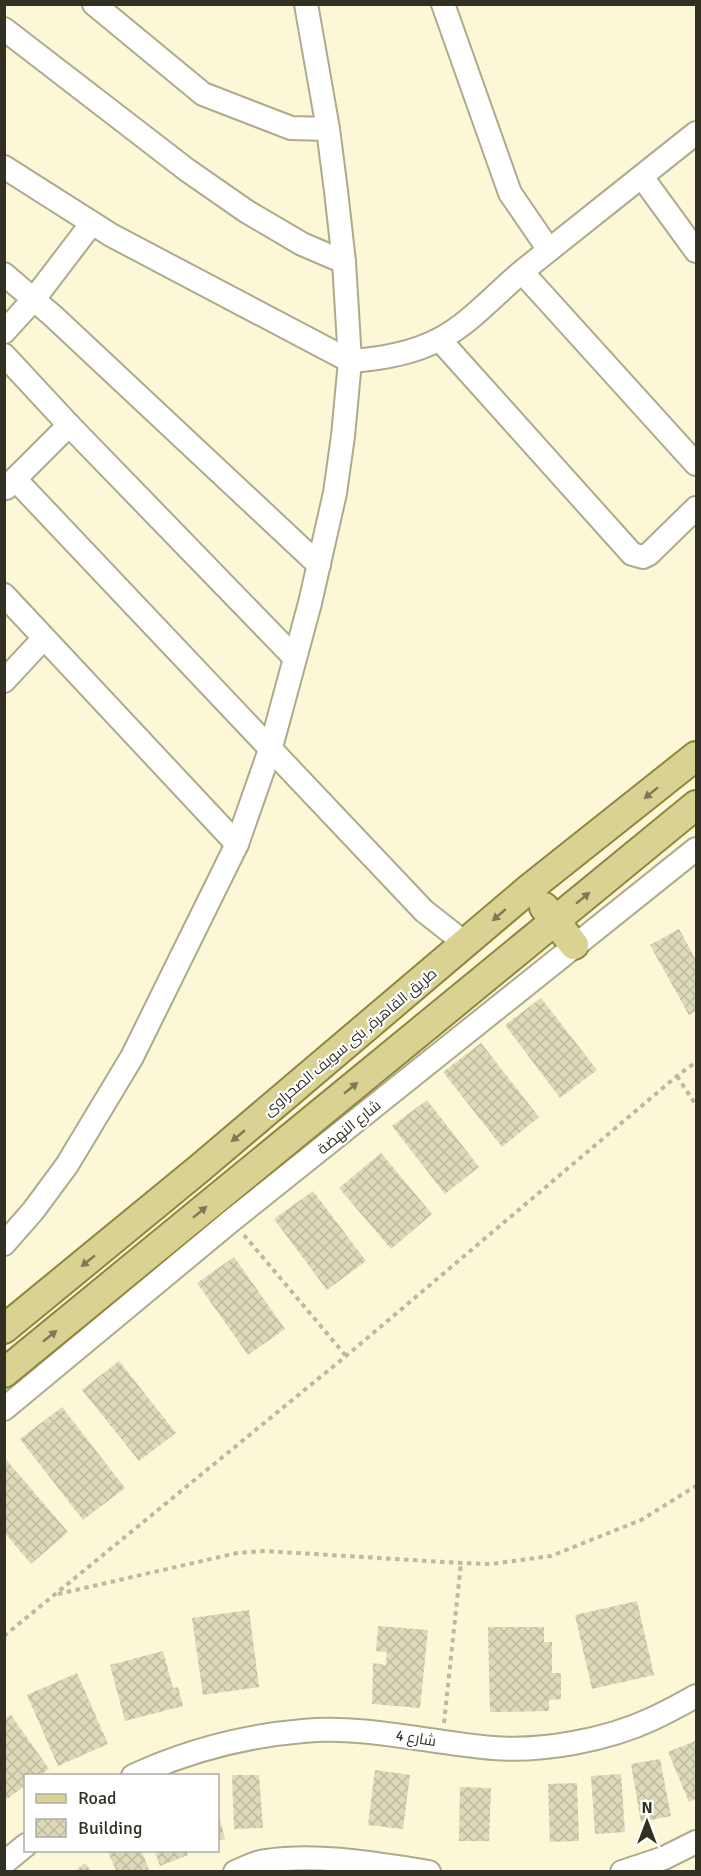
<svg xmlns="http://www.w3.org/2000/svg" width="701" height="1876" font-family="Signika,Cairo,sans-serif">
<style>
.building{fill:url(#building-cross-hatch)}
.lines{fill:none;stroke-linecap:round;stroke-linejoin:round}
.minor-casing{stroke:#aeaa8c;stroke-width:26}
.major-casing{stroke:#8f863d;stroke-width:32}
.path{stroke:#bcb99f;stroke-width:4;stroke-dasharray:4.5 4.5;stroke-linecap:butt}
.minor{stroke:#fff;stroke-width:22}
.major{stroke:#dad293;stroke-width:28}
.oneway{fill:#7d7955}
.labels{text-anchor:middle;stroke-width:4.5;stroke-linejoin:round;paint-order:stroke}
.street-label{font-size:15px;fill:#313023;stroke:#fff}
</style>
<defs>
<pattern id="building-cross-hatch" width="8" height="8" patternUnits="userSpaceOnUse" patternTransform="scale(1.5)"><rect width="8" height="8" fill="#ddd9b9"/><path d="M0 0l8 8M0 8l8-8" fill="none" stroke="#bebb9f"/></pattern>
</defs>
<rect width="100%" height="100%" fill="#fbf7d7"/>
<!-- building -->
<g class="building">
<path d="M679 929 696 960V1011L689 1015 650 945Z"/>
<path d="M541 998 597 1070 560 1098 505 1025Z"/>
<path d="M481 1043 539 1117 502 1147 443 1072Z"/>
<path d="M427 1100 479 1167 445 1194 392 1126Z"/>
<path d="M381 1153 432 1214 391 1249 339 1188Z"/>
<path d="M313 1191 366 1261 327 1290 274 1219Z"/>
<path d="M234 1257 285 1329 248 1355 197 1283Z"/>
<path d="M119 1361 176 1433 139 1461 82 1390Z"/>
<path d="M62 1407 125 1488 83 1520 20 1439Z"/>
<path d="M4 1457 68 1532 31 1564 4 1532Z"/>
<path d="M637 1601 654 1675 592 1689 575 1615Z"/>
<path d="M249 1610 259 1687 203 1695 192 1618Z"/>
<path d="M378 1626 428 1630 420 1708 372 1704 373 1663 386 1665 387 1652 376 1651Z"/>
<path d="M488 1627H544V1642H552V1673H561V1699L549 1700V1711L490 1712Z"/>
<path d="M163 1651 173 1688 178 1687 183 1706 125 1721 110 1665Z"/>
<path d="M77 1673 108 1744 58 1766 27 1695Z"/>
<path d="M11 1715 49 1769 39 1776H26V1785L7 1799 4 1796V1719Z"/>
<path d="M695 1741 696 1746V1799L689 1802 668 1752Z"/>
<path d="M660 1759 671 1816 641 1822 631 1764Z"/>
<path d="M375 1770 410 1775 403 1829 368 1825Z"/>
<path d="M621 1774 625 1832 595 1834 591 1776Z"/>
<path d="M232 1775H259L263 1828 234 1829Z"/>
<path d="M577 1783 579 1841 550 1842 548 1784Z"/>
<path d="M460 1787 491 1788 489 1841H459Z"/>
<path d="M218 1811 225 1839 218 1841Z"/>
<path d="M107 1850H141L150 1872H117Z"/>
<path d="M154 1850H186L188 1855 160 1866Z"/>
<path d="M85 1863 92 1872H74Z"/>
</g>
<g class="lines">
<defs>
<g id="minor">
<path d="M94 4 203 94 291 128 328 129"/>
<path d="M443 4 510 193 549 250"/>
<path d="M4 29 187 170 246 211 302 244 344 262"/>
<path d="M4 167 111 235 350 361C380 359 411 354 438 340 470 324 496 293 524 270 581 224 639 179 696 133"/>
<path d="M642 177 696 251"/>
<path d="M522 272 696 464"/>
<path d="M4 274 53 316 319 565"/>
<path d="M4 332 34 299 92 223"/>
<path d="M440 340 632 554 643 557 649 554 696 508"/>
<path d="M4 355 69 425 294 657"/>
<path d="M15 479 424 911 466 944"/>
<path d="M6 488 69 425"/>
<path d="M4 595 237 844"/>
<path d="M4 681 44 638"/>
<path d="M4 1244 33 1211 67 1165 132 1057 237 844 271 747 310 603 335 493 343 436 350 361 344 262 336 191 328 129 306 4"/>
<path d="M4 1409 232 1220 696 849"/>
<path d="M133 1776C187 1751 244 1736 303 1731 367 1725 429 1743 493 1748 542 1752 607 1740 652 1719 667 1712 682 1704 696 1696"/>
<path d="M4 1863 26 1845"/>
<path d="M235 1872C245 1868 255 1862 266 1861 318 1853 377 1864 429 1872"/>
<path d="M622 1872 664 1858 696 1842"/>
</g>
<g id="major">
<path d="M544 907 574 945"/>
<path d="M4 1329 200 1168 530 888 696 756"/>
<path d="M4 1373 696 805"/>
</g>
</defs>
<!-- minor casing -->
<use href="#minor" class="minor-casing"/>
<!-- major casing -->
<use href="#major" class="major-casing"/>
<!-- path -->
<g class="path">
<path d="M677 1076 696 1105"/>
<path d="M244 1235 346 1356"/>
<path d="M58 1594 237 1553 264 1551 461 1563 491 1564 551 1556 641 1520 696 1486"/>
<path d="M4 1636 346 1356 677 1076 696 1062"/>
<path d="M444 1723 461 1563"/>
</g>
<!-- minor -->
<use href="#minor" class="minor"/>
<!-- major -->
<use href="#major" class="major"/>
</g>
<!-- one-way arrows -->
<defs><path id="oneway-solid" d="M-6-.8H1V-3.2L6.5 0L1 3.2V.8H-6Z" transform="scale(1.5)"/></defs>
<g class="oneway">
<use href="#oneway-solid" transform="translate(651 793) rotate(141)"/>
<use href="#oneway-solid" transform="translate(583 898) rotate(-39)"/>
<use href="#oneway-solid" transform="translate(499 915) rotate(139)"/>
<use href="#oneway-solid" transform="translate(351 1088) rotate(-39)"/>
<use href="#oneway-solid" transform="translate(238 1136) rotate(140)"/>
<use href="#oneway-solid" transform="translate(200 1212) rotate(-39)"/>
<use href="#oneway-solid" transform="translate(88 1261) rotate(141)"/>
<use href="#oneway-solid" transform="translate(50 1336) rotate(-39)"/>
</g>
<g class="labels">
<!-- street labels -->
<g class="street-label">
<text transform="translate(350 1042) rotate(-40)" y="5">طريق القاهرة, بنى سويف الصحراوى</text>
<text transform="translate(349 1127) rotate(-39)" y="5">شارع النهضة</text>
<text transform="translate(416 1738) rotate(9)" y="5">شارع 4</text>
</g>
</g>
<!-- border -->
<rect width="701" height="1876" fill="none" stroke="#313023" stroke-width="12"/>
<!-- legend -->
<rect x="24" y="1774" width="195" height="78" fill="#ffffff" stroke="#adaca7" stroke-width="1.5"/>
<rect x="36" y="1794" width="30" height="9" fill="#dad293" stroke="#adaca7" stroke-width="1.5"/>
<text x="78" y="1804" font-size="18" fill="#313023">Road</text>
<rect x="36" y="1819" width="30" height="18" fill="url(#building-cross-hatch)" stroke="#adaca7" stroke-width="1.5"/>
<text x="78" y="1834" font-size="18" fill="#313023">Building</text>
<!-- north arrow -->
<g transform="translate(647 1822)" stroke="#ffffff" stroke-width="4.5" paint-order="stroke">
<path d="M0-4.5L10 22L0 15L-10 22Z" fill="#313023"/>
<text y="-9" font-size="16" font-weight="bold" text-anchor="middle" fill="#313023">N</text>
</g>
</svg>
